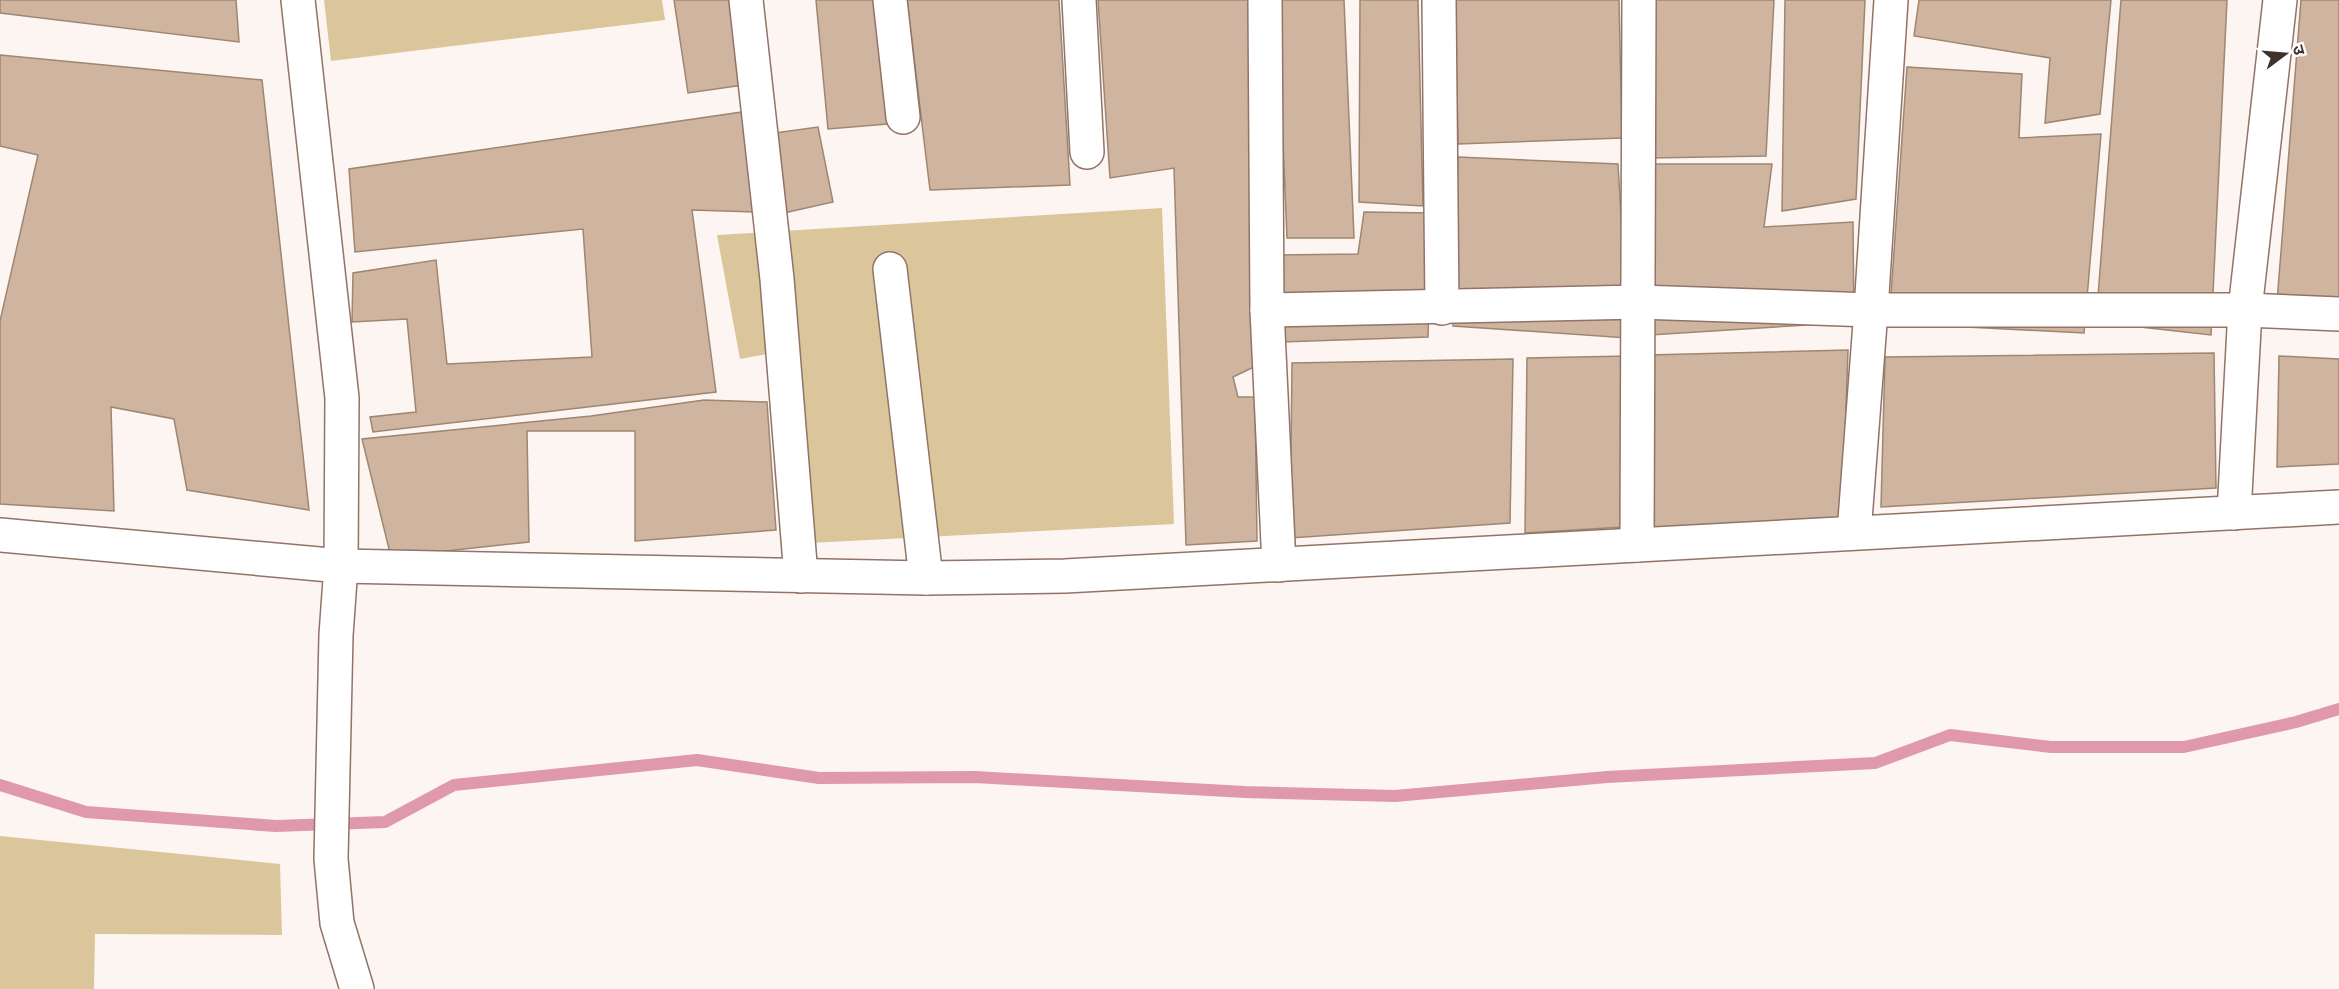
<svg xmlns="http://www.w3.org/2000/svg" width="2339" height="989" font-family="Cabin,'Noto Sans Devanagari',sans-serif">
<style>
.green{fill:#dbc59a}
.lines{fill:none;stroke-linecap:round;stroke-linejoin:round}
.stream{stroke:#e099ac;stroke-width:12}
.building{fill:#cfb59f;stroke:#9e8670;stroke-width:1.5}
.minor-casing{stroke:#927367;stroke-width:36}
.tertiary-casing{stroke:#927367;stroke-width:36}
.secondary-casing{stroke:#927367;stroke-width:36}
.minor{stroke:#fff;stroke-width:33}
.tertiary{stroke:#fff;stroke-width:33}
.secondary{stroke:#fff;stroke-width:33}
</style>
<rect width="100%" height="100%" fill="#fcf5f2"/>
<!-- green -->
<g class="green">
<path d="M324 0H662L665 20 331 61Z"/>
<path d="M1162 208 1174 524 810 543 788 350 740 359 717 235Z"/>
<path d="M0 836 280 864 282 935 95 934 94 989H0Z"/>
</g>
<g class="lines">
<!-- stream -->
<path class="stream" d="M0 785 86 812 276 826 385 822 454 785 697 760 819 778 975 777 1245 792 1395 796 1607 777 1875 763 1950 735 2051 747H2184L2296 722 2339 709"/>
</g>
<!-- building -->
<g class="building">
<path d="M0 0H236L239 42 0 13Z"/>
<path d="M674 0H738L743 85 688 93Z"/>
<path d="M816 0H875L887 124 828 129Z"/>
<path d="M907 0H1059L1070 185 930 190Z"/>
<path d="M1098 0H1249L1258 365 1233 377 1238 397H1255L1257 541 1186 545 1174 168 1110 178Z"/>
<path d="M1277 0H1344L1354 238H1287Z"/>
<path d="M1360 0H1418L1423 206 1359 202Z"/>
<path d="M1455 0H1619L1622 138 1458 144Z"/>
<path d="M1645 0H1774L1766 156 1650 158Z"/>
<path d="M1785 0H1865L1856 199 1782 211Z"/>
<path d="M1919 0H2111L2100 114 2045 123 2050 58 1914 36Z"/>
<path d="M2121 0H2227L2211 335 2096 322Z"/>
<path d="M2301 0H2339V328L2275 327Z"/>
<path d="M0 55 262 80 309 510 187 490 174 419 111 407 114 511 0 504V321L38 155 0 146Z"/>
<path d="M1907 67 2022 74 2019 138 2101 134 2084 333 1889 323Z"/>
<path d="M756 110 752 136 818 127 833 202 784 213 692 210 716 392 373 432 370 417 416 412 407 319 352 322 353 273 436 260 447 364 592 357 583 229 355 252 349 169Z"/>
<path d="M1458 157 1618 164 1628 338 1453 326Z"/>
<path d="M1652 164H1772L1764 227 1853 222 1854 322 1650 335Z"/>
<path d="M1364 212 1432 213 1428 337 1281 342 1279 255 1358 254Z"/>
<path d="M1848 350 1842 526 1647 530 1648 355Z"/>
<path d="M2214 353 2216 488 1881 507 1885 357Z"/>
<path d="M1628 356 1623 527 1525 533 1527 358Z"/>
<path d="M2279 356 2339 359V464L2277 467Z"/>
<path d="M1513 359 1510 523 1290 538 1292 363Z"/>
<path d="M704 400 767 402 776 530 635 541V431H527L529 542 391 557 362 439 591 416Z"/>
</g>
<g class="lines">
<defs>
<g id="minor">
<path d="M746 0 777 279 801 576"/>
<path d="M890 0 903 117"/>
<path d="M1079 0 1087 152"/>
<path d="M1265 0 1267 310 1279 565"/>
<path d="M1439 0 1442 308"/>
<path d="M890 269 926 578"/>
<path d="M1267 310 1639 302 1871 310H2245L2339 314"/>
<path d="M2234 513 2245 310 2280 0"/>
<path d="M1854 533 1871 310 1891 0"/>
<path d="M1637 545 1639 0"/>
</g>
<path id="tertiary" d="M298 0 342 398 341 566 336 635 331 859 337 923 357 989"/>
<path id="secondary" d="M0 535 341 566 926 578 1065 576 2339 507"/>
</defs>
<!-- minor casing -->
<use href="#minor" class="minor-casing"/>
<!-- tertiary casing -->
<use href="#tertiary" class="tertiary-casing"/>
<!-- secondary casing -->
<use href="#secondary" class="secondary-casing"/>
<!-- minor -->
<use href="#minor" class="minor"/>
<!-- tertiary -->
<use href="#tertiary" class="tertiary"/>
<!-- secondary -->
<use href="#secondary" class="secondary"/>
</g>
<!-- north arrow -->
<g transform="translate(2285 54) rotate(74)" stroke="#ffffff" stroke-width="4.5" paint-order="stroke">
<path d="M0-4.5L10 22L0 15L-10 22Z" fill="#3f322c"/>
<text y="-9" font-size="16" font-weight="bold" text-anchor="middle" fill="#3f322c">उ</text>
</g>
</svg>
